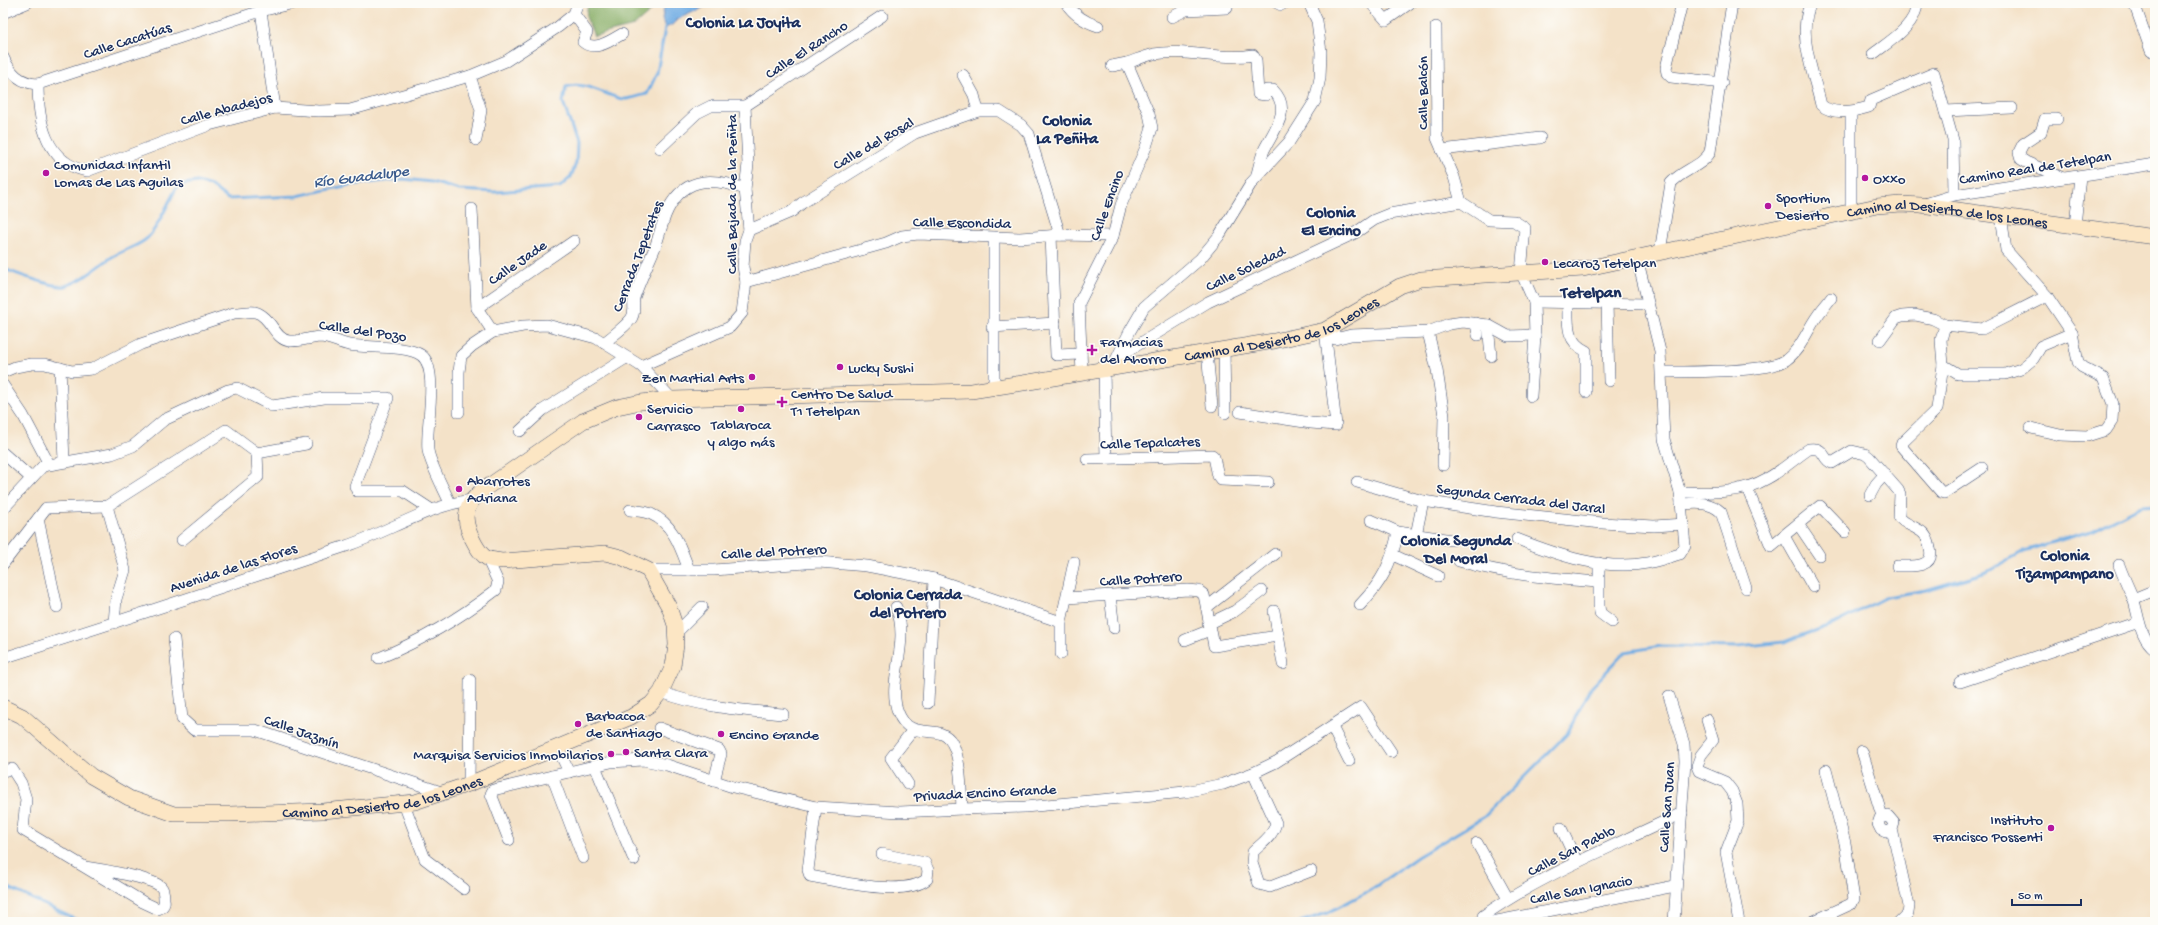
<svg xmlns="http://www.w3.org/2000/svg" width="2158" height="925" font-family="'Gochi Hand',sans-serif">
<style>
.forest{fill:#84ab62;stroke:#506d60}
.water{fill:#73aee4;stroke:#476ea1}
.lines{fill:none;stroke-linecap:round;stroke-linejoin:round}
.stream{stroke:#73aee4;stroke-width:3}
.street-casing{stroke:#3c4a6e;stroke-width:12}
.secondary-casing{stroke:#3c4a6e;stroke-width:16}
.street{stroke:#fff;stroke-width:11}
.secondary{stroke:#fce6c4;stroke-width:15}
.poi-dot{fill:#b5179e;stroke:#fdfcf7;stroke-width:1.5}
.labels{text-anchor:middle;stroke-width:3;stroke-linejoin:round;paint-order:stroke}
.street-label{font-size:15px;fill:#1b2f5e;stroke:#fdfcf7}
.poi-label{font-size:15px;fill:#1b2f5e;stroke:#fdfcf7;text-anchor:start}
.neighbourhood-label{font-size:16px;font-weight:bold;fill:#1b2f5e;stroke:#fdfcf7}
.water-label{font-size:16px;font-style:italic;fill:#3a5b8d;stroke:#fdfcf7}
.quarter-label{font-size:17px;font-weight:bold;fill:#1b2f5e;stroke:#fdfcf7}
</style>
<rect width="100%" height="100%" fill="#fdfcf7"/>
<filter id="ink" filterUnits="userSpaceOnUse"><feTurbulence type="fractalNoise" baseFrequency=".025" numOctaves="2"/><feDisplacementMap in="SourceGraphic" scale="8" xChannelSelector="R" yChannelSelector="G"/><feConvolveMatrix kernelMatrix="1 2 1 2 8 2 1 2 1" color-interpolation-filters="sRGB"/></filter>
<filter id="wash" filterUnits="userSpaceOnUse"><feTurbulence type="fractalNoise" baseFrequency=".012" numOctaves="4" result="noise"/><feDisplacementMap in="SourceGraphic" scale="16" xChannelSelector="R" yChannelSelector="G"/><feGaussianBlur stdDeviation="0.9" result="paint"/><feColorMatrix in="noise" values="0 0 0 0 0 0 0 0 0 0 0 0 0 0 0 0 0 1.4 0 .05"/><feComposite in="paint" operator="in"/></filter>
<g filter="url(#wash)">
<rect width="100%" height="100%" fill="#f4e2c8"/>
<!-- forest -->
<path class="forest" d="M588 3H660L634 26 594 36 586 17Z"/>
<!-- water -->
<path class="water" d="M665 3H713L678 19 672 25 665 28 662 19Z"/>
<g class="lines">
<!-- stream -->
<g class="stream">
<path d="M3 268C13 273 56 288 65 286 82 281 95 269 109 259 120 251 134 248 145 240 157 231 169 200 178 185L197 182 211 186 228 199 297 196 350 185 403 179 432 182 459 190 495 192 560 187 571 177 576 163 577 143 563 102 566 87C583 80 605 95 622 99 629 100 640 95 647 94L657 73 665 28"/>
<path d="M3 885 81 922"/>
<path d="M1300 922 1327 913 1369 891 1417 857 1484 817 1567 734 1589 690 1625 652 1661 646 1738 647 1784 642 1834 624 1886 597 1926 590 1987 572 2024 551 2094 530 2141 506 2155 505"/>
</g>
</g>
</g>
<g filter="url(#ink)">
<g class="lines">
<defs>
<g id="street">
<path d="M1066 3C1074 15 1085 22 1098 26"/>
<path d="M1277 3 1281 5 1285 3"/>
<path d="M1371 3 1386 20 1410 3"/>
<path d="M1682 3 1666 68 1667 73 1671 77 1722 83"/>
<path d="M1811 3C1796 33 1814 74 1821 105 1834 116 1855 111 1869 107L1871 100 1934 73 1953 140 1954 195"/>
<path d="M2134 3 2151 51"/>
<path d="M261 11 275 108"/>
<path d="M3 13 27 3"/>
<path d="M574 14 587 32 583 42C595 52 610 41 622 34"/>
<path d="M1172 17 1186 10 1227 8 1228 3"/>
<path d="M1436 27 1437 138 1454 177 1461 202"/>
<path d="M1873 54C1890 41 1916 26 1917 3"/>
<path d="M3 57C10 73 20 83 38 84L261 11 294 3"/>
<path d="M1127 63C1136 60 1145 56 1154 54 1186 48 1220 61 1253 55L1256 60 1258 94 1266 95 1267 90H1273C1293 110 1273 131 1264 150 1261 157 1259 166 1257 174"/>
<path d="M963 75 974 95 978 111"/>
<path d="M470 76 481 110 476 140"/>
<path d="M38 84C38 120 45 163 87 171L209 125 275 108 319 111 350 110 470 76 506 61 558 27 574 14 578 3"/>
<path d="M745 106 882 16"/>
<path d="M1945 111 2012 108"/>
<path d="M1851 112V211"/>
<path d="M2057 119H2045L2041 132 2023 144 2019 152 2021 159 2026 162 2063 178"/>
<path d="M1442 150 1540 138"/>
<path d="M1461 202 1489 220 1514 221 1525 228 1521 272 1534 302 1535 335 1531 396"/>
<path d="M1925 204 1954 195 2155 164"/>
<path d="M472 209 477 308 493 332"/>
<path d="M2001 216 2006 250 2047 296 2072 333 2078 362 2082 367 2103 378 2113 404 2112 421 2106 430 2087 436 2060 435 2031 428"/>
<path d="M2075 226 2080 176"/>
<path d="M749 230 791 212 802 203 915 133 978 111H999L1021 125 1029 134 1060 235"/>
<path d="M1051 236 1056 355 1081 354"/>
<path d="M1660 252 1671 183C1682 170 1703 166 1710 152L1732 3"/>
<path d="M746 282 886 243 902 236 918 234 1020 238 1060 235 1113 236"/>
<path d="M1534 302 1647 304"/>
<path d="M1568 302C1568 322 1565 341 1586 351V392"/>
<path d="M1607 303 1609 381"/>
<path d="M477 308 574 241"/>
<path d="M1476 323 1478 335"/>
<path d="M1488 325 1491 356"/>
<path d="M1945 325 1941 340 1943 365 1958 374H2005L2021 369 2033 359 2041 346 2072 333"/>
<path d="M1333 326 1335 339 1351 335 1428 332 1449 324 1463 322 1488 325 1508 336 1535 335"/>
<path d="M992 327 1055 323"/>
<path d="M1428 332 1437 370 1444 416 1443 465"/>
<path d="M1880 340 1896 318 1902 316 1915 315 1933 319 1945 325 1982 329 2047 296"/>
<path d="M604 343C612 336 624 328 631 319 637 311 631 303 635 295 641 278 649 262 656 245 659 235 662 225 665 216 681 177 710 176 745 189"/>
<path d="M1224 348 1225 413"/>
<path d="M1207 352 1212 406"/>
<path d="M1118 357 1208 302 1355 233 1374 220 1389 214 1461 202"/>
<path d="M1943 365 1937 409 1902 443 1901 446 1941 492 1944 493 1982 468"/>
<path d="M641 366 730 327 742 313 746 282 743 267 745 241 749 230 745 189 748 164 745 106H711L697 113 660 148"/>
<path d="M60 368 64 461"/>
<path d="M1112 368 1130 331 1144 307 1200 259 1219 236 1252 182 1289 142 1315 101 1320 78 1321 52 1317 21 1309 3"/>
<path d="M1104 370 1106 458"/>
<path d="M3 372 15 367 32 364H45L72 371 92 369 141 344 234 313C241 313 249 311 255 312 271 316 274 339 289 341 299 342 309 338 319 337 331 337 338 343 349 345 366 348 407 345 421 355 440 368 425 429 428 450 430 464 444 489 450 503"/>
<path d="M1662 372C1687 372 1767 373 1786 360 1802 348 1807 330 1818 315 1822 309 1827 304 1831 298"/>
<path d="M1082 374 1079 303 1113 236 1121 205 1146 147 1152 128 1149 114 1127 63 1112 66"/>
<path d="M3 385 23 415 49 464"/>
<path d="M994 387V244"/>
<path d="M459 412V372L461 356 472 346 493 332 523 326 547 325 596 338 641 366 672 399"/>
<path d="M1240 412 1311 423 1336 425 1325 330"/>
<path d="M520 431 543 410 626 358"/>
<path d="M3 453 31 478"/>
<path d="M257 453 306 444"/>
<path d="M1087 459 1212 455 1214 457 1218 476 1221 480 1268 482"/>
<path d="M1357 482 1423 501 1496 512 1602 523 1654 526 1684 524"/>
<path d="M1747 488 1771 546 1820 506 1845 532"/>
<path d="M1680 492C1710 493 1741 494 1768 478 1783 470 1795 458 1809 449 1827 447 1821 459 1832 463L1852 451 1865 454 1869 457 1898 490 1900 494 1899 517C1904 524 1914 526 1922 532 1927 536 1929 542 1930 548 1935 569 1911 566 1897 566"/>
<path d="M1870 495 1876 484 1885 474"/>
<path d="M1681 504C1696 503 1709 501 1721 512L1746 588"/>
<path d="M107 506 125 570 116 599 114 623"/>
<path d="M3 509 43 466 112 454 133 446 164 420 228 390 237 388 272 406 324 398H388L355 486 357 491H403L432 510"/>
<path d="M630 510C636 511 645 511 651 514 674 524 681 549 689 570"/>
<path d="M38 519 57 607"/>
<path d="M1371 520 1398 532 1452 540"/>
<path d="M1798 524 1819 555"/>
<path d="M1416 535 1423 501"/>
<path d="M1784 536 1813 587"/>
<path d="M1517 539C1558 555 1603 571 1647 563 1658 561 1669 557 1680 554L1685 546 1680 492 1664 439 1660 351 1637 258"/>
<path d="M1393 555 1438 576"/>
<path d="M1459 561C1507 575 1548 578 1598 582"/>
<path d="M1599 563V606L1600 613 1612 622"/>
<path d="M3 564 46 508 107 506 226 430 257 453 258 477 182 540"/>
<path d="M2119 565C2123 576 2128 587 2133 598 2139 615 2139 637 2155 649"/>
<path d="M648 570H714L819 562 867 566 934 579 1061 622"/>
<path d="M1110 596 1114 628"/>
<path d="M1067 598 1188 590 1199 591 1204 595 1214 646 1278 636"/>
<path d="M2133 599 2155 590"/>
<path d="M1360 605C1383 581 1391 564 1398 532"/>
<path d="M896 607C911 644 886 682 898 712 910 744 940 721 952 743 961 758 961 791 962 809"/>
<path d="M1207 607 1275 554"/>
<path d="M1274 611 1283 664"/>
<path d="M1208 624 1235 611 1262 591"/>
<path d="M675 634 702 607"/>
<path d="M174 639 182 719 194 730H255L444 793"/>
<path d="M1185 640 1210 630"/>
<path d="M1061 654V622L1074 562"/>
<path d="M3 658C118 622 232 584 346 546 388 532 427 506 471 500"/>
<path d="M379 658C421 641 460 618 496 590L498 582 487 558"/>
<path d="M1960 682 2139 622"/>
<path d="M661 692C700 707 741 710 783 714"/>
<path d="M1669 696 1684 744 1685 762 1674 922"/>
<path d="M928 703 934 579"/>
<path d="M1707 720 1713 740 1701 755 1697 766 1699 771 1725 782 1732 791 1737 804 1738 821 1726 852 1739 922"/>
<path d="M1332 727 1349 761"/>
<path d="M659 728 719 750 721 754 714 781"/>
<path d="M557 747 569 772"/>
<path d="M1862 751 1882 816"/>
<path d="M595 766 634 860"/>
<path d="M3 771 12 769 21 783 26 799 23 830 143 902 158 909C163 907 165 904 164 899 164 895 164 890 161 887 153 878 99 869 85 867"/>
<path d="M1253 773 1276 823C1273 836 1262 843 1253 852L1252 863 1259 884 1270 887 1311 871"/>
<path d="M552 776 583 858"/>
<path d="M469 784 470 680"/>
<path d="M908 784 891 758 913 730"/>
<path d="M404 804 425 859 464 889"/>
<path d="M816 807 808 870 810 876C838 881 904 898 927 879L928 870 925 863 882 854"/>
<path d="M1561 828 1577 862"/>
<path d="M1892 829 1887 832 1881 830 1878 824 1880 818 1888 816 1894 823 1892 829 1909 906 1908 913 1899 922"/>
<path d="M509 840 491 794 493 790 611 762 643 760 667 765 733 787 816 807 900 812 962 809 1025 807 1185 792 1223 784 1253 773 1276 762 1361 707 1391 752"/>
<path d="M1477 843 1508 899"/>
<path d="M1482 922 1483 916C1544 873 1615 846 1682 813"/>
<path d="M1492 922 1675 886"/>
<path d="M1812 922 1851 904 1854 899 1845 843 1826 770"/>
</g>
<g id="secondary">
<path id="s1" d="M3 707 22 716 91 776 129 798 174 814H230L323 811 415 802 469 784 631 717 651 704 661 692 673 666 676 645 675 625 669 607 648 570 621 557 605 553 502 561C497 560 491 560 487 558 481 555 478 549 475 544 463 523 462 508 480 492L583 421 617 407 641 402 672 399 971 391 1029 382 1274 341 1325 330 1400 286 1421 279 1583 269 1877 206 1901 204 1921 205 2155 237"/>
</g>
</defs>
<!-- street casing -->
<use href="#street" class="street-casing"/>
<!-- secondary casing -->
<use href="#secondary" class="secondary-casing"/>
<!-- street -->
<use href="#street" class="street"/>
<!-- secondary -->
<use href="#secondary" class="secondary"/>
</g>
</g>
<!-- markers -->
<g class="poi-dot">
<circle cx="46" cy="173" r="4"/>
<circle cx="1865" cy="178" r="4"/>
<circle cx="1768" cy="206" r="4"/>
<circle cx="1545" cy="262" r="4"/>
<path d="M1090 344h4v4h4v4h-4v4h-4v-4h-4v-4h4z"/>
<circle cx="840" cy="367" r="4"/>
<circle cx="752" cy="377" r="4"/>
<path d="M780 396h4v4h4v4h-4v4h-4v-4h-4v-4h4z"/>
<circle cx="741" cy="409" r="4"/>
<circle cx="639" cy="417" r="4"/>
<circle cx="459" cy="489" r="4"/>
<circle cx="578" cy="724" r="4"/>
<circle cx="721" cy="734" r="4"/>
<circle cx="626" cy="752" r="4"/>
<circle cx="611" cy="754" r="4"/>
<circle cx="2051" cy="828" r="4"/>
</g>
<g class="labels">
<!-- street labels -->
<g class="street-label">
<text transform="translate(127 40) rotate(-18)" y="5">Calle Cacatúas</text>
<text transform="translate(806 49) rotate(-33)" y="5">Calle El Rancho</text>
<text transform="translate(1422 93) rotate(-90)" y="5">Calle Balcón</text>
<text transform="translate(226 108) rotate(-15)" y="5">Calle Abadejos</text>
<text transform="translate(873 143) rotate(-30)" y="5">Calle del Rosal</text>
<text transform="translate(2035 167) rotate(-9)" y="5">Camino Real de Tetelpan</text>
<text transform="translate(731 194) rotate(-90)" y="5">Calle Bajada de la Peñita</text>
<text transform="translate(1106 205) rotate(-70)" y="5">Calle Encino</text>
<text dy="5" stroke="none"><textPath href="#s1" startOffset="2609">Camino al Desierto de los Leones</textPath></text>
<text transform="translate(962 222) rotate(1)" y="5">Calle Escondida</text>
<text transform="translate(637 256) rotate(-69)" y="5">Cerrada Tepetates</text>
<text transform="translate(517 262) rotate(-35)" y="5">Calle Jade</text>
<text transform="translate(1245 268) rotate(-26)" y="5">Calle Soledad</text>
<text dy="5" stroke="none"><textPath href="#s1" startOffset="1925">Camino al Desierto de los Leones</textPath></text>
<text transform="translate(363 330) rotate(8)" y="5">Calle del Pozo</text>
<text transform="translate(1150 442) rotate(-2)" y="5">Calle Tepalcates</text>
<text transform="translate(1521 498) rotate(7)" y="5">Segunda Cerrada del Jaral</text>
<text transform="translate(774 551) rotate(-3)" y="5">Calle del Potrero</text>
<text transform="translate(233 567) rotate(-18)" y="5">Avenida de las Flores</text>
<text transform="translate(1141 578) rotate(-4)" y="5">Calle Potrero</text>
<text transform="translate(302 731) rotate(19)" y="5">Calle Jazmín</text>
<text transform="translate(985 792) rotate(-3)" y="5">Privada Encino Grande</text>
<text dy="5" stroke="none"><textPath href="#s1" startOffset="414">Camino al Desierto de los Leones</textPath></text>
<text transform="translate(1666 807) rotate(-86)" y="5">Calle San Juan</text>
<text transform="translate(1571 850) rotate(-27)" y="5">Calle San Pablo</text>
<text transform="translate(1581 889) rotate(-11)" y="5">Calle San Ignacio</text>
</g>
<!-- poi labels -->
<g class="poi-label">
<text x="54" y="169">Comunidad Infantil<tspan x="54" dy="17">Lomas de Las Aguilas</tspan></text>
<text x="1873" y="183">Oxxo</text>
<text x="1776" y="202">Sportium<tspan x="1776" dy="17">Desierto</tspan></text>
<text x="1553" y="267">Lecaroz Tetelpan</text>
<text x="1100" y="346">Farmacias<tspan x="1100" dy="17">del Ahorro</tspan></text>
<text x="848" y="372">Lucky Sushi</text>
<text x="744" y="382" text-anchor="end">Zen Martial Arts</text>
<text x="791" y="398">Centro De Salud<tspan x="791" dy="17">T1 Tetelpan</tspan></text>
<text x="647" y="413">Servicio<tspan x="647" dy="17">Carrasco</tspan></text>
<text x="741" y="429" text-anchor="middle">Tablaroca<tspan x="741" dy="17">y algo más</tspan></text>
<text x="467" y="485">Abarrotes<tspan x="467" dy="17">Adriana</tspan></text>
<text x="586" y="720">Barbacoa<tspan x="586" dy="17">de Santiago</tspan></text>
<text x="729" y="739">Encino Grande</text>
<text x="634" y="757">Santa Clara</text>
<text x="603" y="759" text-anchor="end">Marquisa Servicios Inmobilarios</text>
<text x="2043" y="824" text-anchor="end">Instituto<tspan x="2043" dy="17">Francisco Possenti</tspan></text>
</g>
<!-- neighbourhood labels -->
<g class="neighbourhood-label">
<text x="743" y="27">Colonia La Joyita</text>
<text x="1067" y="125">Colonia<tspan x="1067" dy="18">La Peñita</tspan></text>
<text x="1331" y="217">Colonia<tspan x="1331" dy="18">El Encino</tspan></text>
<text x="1456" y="545">Colonia Segunda<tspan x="1456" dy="18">Del Moral</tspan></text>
<text x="2065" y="560">Colonia<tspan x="2065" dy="18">Tizampampano</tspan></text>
<text x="908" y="599">Colonia Cerrada<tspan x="908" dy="18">del Potrero</tspan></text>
</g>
<!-- water labels -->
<g class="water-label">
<text transform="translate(361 175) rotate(-7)" y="6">Río Guadalupe</text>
</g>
<!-- quarter labels -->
<g class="quarter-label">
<text x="1591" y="297">Tetelpan</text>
</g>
</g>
<!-- margin -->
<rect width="2158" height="925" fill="none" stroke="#fdfcf7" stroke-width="16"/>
<!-- scale -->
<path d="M2012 899v6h69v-6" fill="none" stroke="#1b2f5e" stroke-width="2"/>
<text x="2018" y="899" font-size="12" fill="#1b2f5e" stroke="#fdfcf7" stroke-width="3" paint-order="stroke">50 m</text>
</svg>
